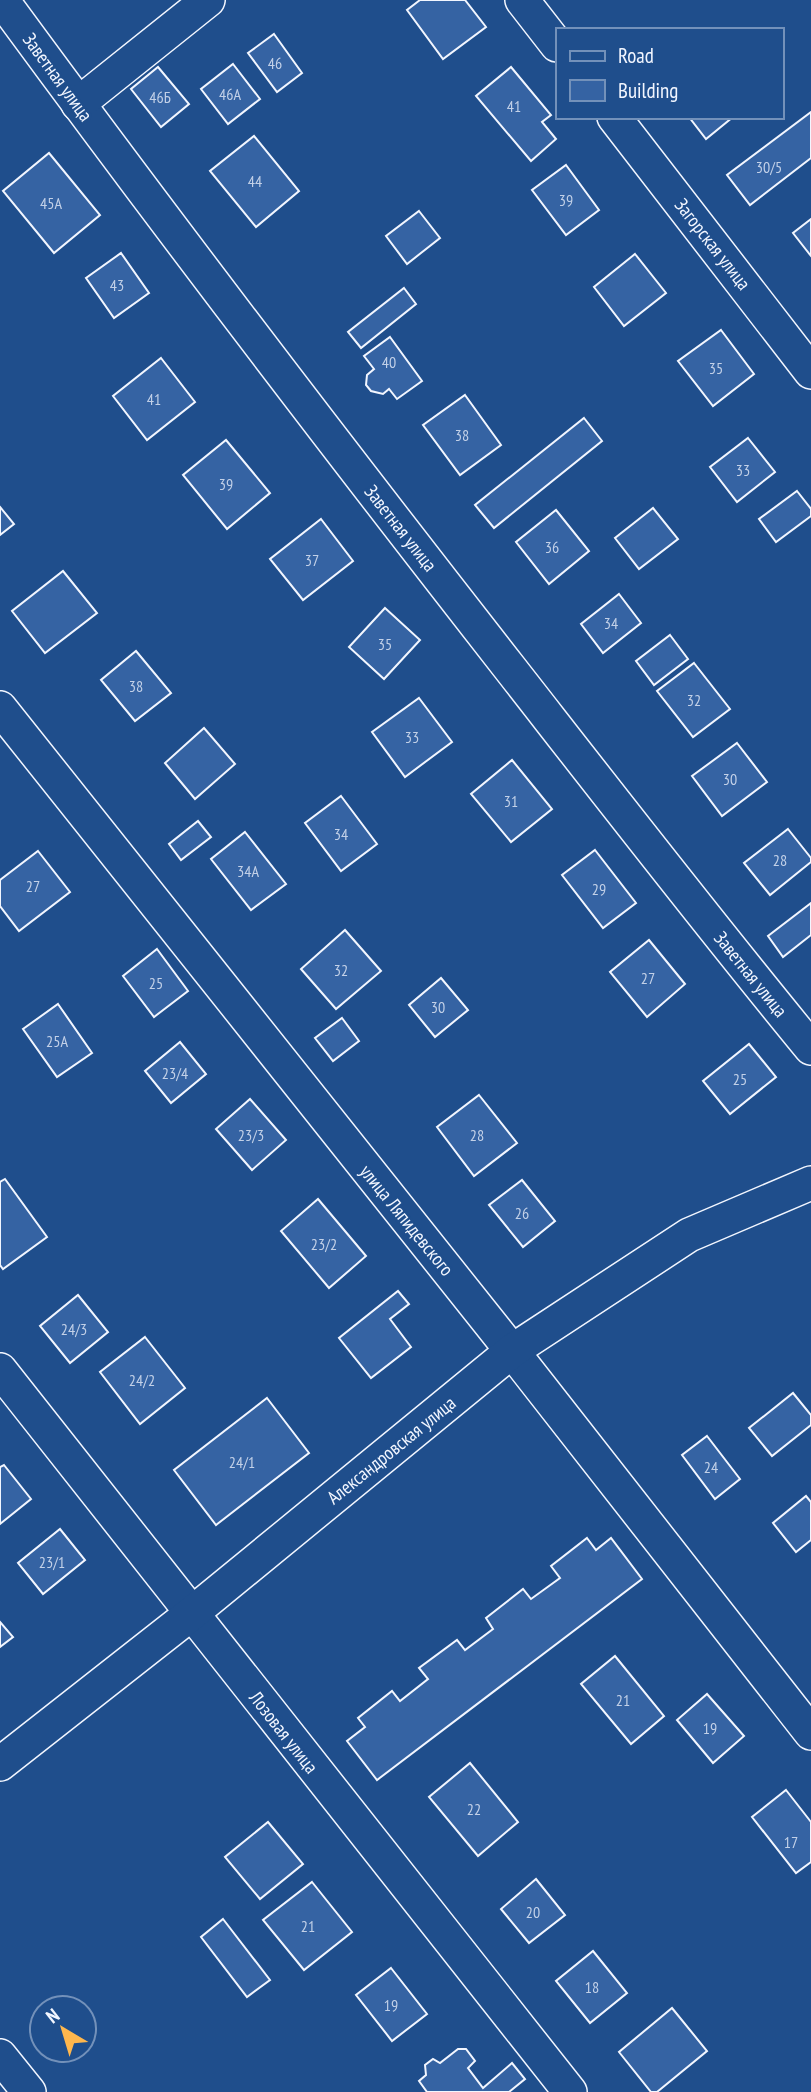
<svg xmlns="http://www.w3.org/2000/svg" width="811" height="2092" font-family="'PT Sans Narrow',sans-serif">
<style>
.building{fill:#3563a3;stroke:#f2f6ff;stroke-width:2}
.lines{fill:none;stroke-linecap:round;stroke-linejoin:round}
.minor-casing{stroke:#f2f6ff;stroke-width:36}
.minor{stroke:#1f4e8c;stroke-width:33}
.labels{text-anchor:middle;stroke-width:5;stroke-linejoin:round;paint-order:stroke}
.number-label{font-size:16px;fill:#c3d1e8}
.street-label{font-size:19px;fill:#f2f6ff;stroke:#1f4e8c}
</style>
<rect width="100%" height="100%" fill="#1f4e8c"/>
<!-- building -->
<g class="building">
<path d="M420 0H465L486 27 443 59 407 10Z"/>
<path d="M274 34 302 73 277 92 248 53Z"/>
<path d="M233 64 260 99 228 124 201 89Z"/>
<path d="M158 67 189 104 161 127 131 89Z"/>
<path d="M511 67 551 115 542 122 556 139 531 161 476 96Z"/>
<path d="M811 112V158L750 205 727 175Z"/>
<path d="M689 117H733L706 139Z"/>
<path d="M254 136 299 191 256 227 210 171Z"/>
<path d="M49 153 100 215 54 253 3 191Z"/>
<path d="M566 165 599 210 566 235 532 190Z"/>
<path d="M419 211 440 238 407 264 386 236Z"/>
<path d="M811 219V256L793 233Z"/>
<path d="M121 253 149 293 114 318 86 278Z"/>
<path d="M635 254 666 293 624 326 594 287Z"/>
<path d="M404 288 416 304 361 348 348 332Z"/>
<path d="M721 330 754 374 713 406 678 361Z"/>
<path d="M390 337 422 381 397 399 389 389 383 394 371 391 366 385 367 375 374 369 364 356Z"/>
<path d="M161 358 195 402 147 440 113 396Z"/>
<path d="M465 395 501 445 460 475 423 425Z"/>
<path d="M584 418 602 441 494 528 475 505Z"/>
<path d="M748 438 775 472 737 502 710 467Z"/>
<path d="M226 440 270 493 227 529 183 475Z"/>
<path d="M797 491 811 509V516L776 542 759 519Z"/>
<path d="M0 507 14 524 0 535Z"/>
<path d="M653 508 678 539 639 569 615 538Z"/>
<path d="M556 510 589 551 549 584 516 542Z"/>
<path d="M321 519 353 561 303 600 270 559Z"/>
<path d="M63 571 97 613 45 653 12 611Z"/>
<path d="M619 594 641 623 603 653 581 624Z"/>
<path d="M385 608 420 640 384 679 349 647Z"/>
<path d="M670 635 688 659 654 685 636 661Z"/>
<path d="M136 651 171 693 135 721 101 680Z"/>
<path d="M694 663 730 709 693 737 657 691Z"/>
<path d="M419 698 452 742 405 777 372 732Z"/>
<path d="M204 728 235 764 195 799 165 763Z"/>
<path d="M737 743 767 782 722 816 692 776Z"/>
<path d="M512 760 552 809 511 842 471 794Z"/>
<path d="M341 796 377 844 341 871 305 823Z"/>
<path d="M198 821 211 837 181 860 169 844Z"/>
<path d="M788 829 811 858V862L770 895 744 863Z"/>
<path d="M245 832 286 884 251 910 211 859Z"/>
<path d="M595 850 636 903 603 928 562 875Z"/>
<path d="M38 851 70 892 19 931 0 906V880Z"/>
<path d="M811 903V935L783 957 768 936Z"/>
<path d="M345 930 381 971 336 1009 301 969Z"/>
<path d="M649 940 685 984 647 1017 610 972Z"/>
<path d="M157 949 188 991 154 1017 123 976Z"/>
<path d="M441 978 468 1010 435 1037 409 1005Z"/>
<path d="M58 1004 92 1053 57 1077 23 1029Z"/>
<path d="M342 1018 359 1041 333 1061 315 1038Z"/>
<path d="M180 1042 206 1074 171 1103 145 1071Z"/>
<path d="M749 1044 776 1077 730 1114 703 1081Z"/>
<path d="M479 1095 517 1143 474 1176 437 1127Z"/>
<path d="M250 1099 286 1140 252 1170 216 1129Z"/>
<path d="M5 1179 47 1237 3 1269 0 1265V1182Z"/>
<path d="M522 1180 555 1221 523 1247 489 1205Z"/>
<path d="M318 1199 366 1256 329 1288 281 1231Z"/>
<path d="M398 1291 409 1304 390 1319 411 1347 371 1378 339 1338Z"/>
<path d="M78 1295 108 1332 70 1363 40 1326Z"/>
<path d="M145 1337 185 1388 140 1424 100 1372Z"/>
<path d="M793 1393 811 1415V1425L772 1456 749 1428Z"/>
<path d="M267 1398 309 1453 216 1525 174 1470Z"/>
<path d="M707 1436 740 1479 715 1499 682 1455Z"/>
<path d="M4 1465 31 1499 0 1524V1467Z"/>
<path d="M806 1496 811 1502V1540L796 1552 773 1523Z"/>
<path d="M60 1529 85 1560 43 1594 18 1563Z"/>
<path d="M587 1538 596 1550 611 1538 642 1579 377 1780 347 1741 365 1727 358 1718 392 1691 400 1701 428 1679 419 1668 457 1640 465 1650 493 1629 486 1618 523 1589 531 1599 560 1578 551 1566Z"/>
<path d="M0 1622 13 1637 0 1647Z"/>
<path d="M615 1656 664 1716 631 1744 581 1684Z"/>
<path d="M707 1694 744 1736 713 1763 677 1720Z"/>
<path d="M470 1763 518 1822 478 1856 429 1797Z"/>
<path d="M786 1790 811 1822V1862L796 1873 752 1817Z"/>
<path d="M268 1822 303 1864 260 1899 225 1857Z"/>
<path d="M536 1879 565 1915 529 1943 501 1909Z"/>
<path d="M312 1882 352 1932 304 1970 263 1920Z"/>
<path d="M223 1919 270 1980 247 1997 201 1937Z"/>
<path d="M593 1951 627 1993 590 2023 556 1981Z"/>
<path d="M391 1968 427 2014 392 2041 356 1995Z"/>
<path d="M672 2008 707 2051 657 2092H651L619 2052Z"/>
<path d="M458 2049H466L475 2061 468 2068 483 2088 512 2063 525 2079 509 2092H427L419 2081 426 2075 425 2065 433 2059 440 2063Z"/>
</g>
<g class="lines">
<defs>
<g id="minor">
<path d="M2 0C167 225 337 447 509 667 609 795 708 923 811 1048"/>
<path d="M522 0 557 45"/>
<path d="M78 104 208 0"/>
<path d="M614 117 811 372"/>
<path d="M0 708 512 1351 811 1733"/>
<path d="M0 1370 570 2092"/>
<path d="M0 1764 191 1614 512 1351 689 1235 811 1183"/>
<path d="M0 2056 29 2092"/>
</g>
</defs>
<!-- minor casing -->
<use href="#minor" class="minor-casing"/>
<!-- minor -->
<use href="#minor" class="minor"/>
</g>
<g class="labels">
<!-- number labels -->
<g class="number-label">
<text x="275" y="69">46</text>
<text x="230" y="100">46А</text>
<text x="160" y="103">46Б</text>
<text x="514" y="112">41</text>
<text x="769" y="173">30/5</text>
<text x="255" y="187">44</text>
<text x="566" y="206">39</text>
<text x="51" y="209">45А</text>
<text x="117" y="291">43</text>
<text x="389" y="368">40</text>
<text x="716" y="374">35</text>
<text x="154" y="405">41</text>
<text x="462" y="441">38</text>
<text x="743" y="476">33</text>
<text x="226" y="490">39</text>
<text x="552" y="553">36</text>
<text x="312" y="566">37</text>
<text x="611" y="629">34</text>
<text x="385" y="650">35</text>
<text x="136" y="692">38</text>
<text x="694" y="706">32</text>
<text x="412" y="743">33</text>
<text x="730" y="785">30</text>
<text x="511" y="807">31</text>
<text x="341" y="840">34</text>
<text x="780" y="866">28</text>
<text x="248" y="877">34А</text>
<text x="33" y="892">27</text>
<text x="599" y="895">29</text>
<text x="341" y="976">32</text>
<text x="648" y="984">27</text>
<text x="156" y="989">25</text>
<text x="438" y="1013">30</text>
<text x="57" y="1047">25А</text>
<text x="175" y="1079">23/4</text>
<text x="740" y="1085">25</text>
<text x="251" y="1141">23/3</text>
<text x="477" y="1141">28</text>
<text x="522" y="1219">26</text>
<text x="324" y="1250">23/2</text>
<text x="74" y="1335">24/3</text>
<text x="142" y="1386">24/2</text>
<text x="242" y="1468">24/1</text>
<text x="711" y="1473">24</text>
<text x="52" y="1568">23/1</text>
<text x="623" y="1706">21</text>
<text x="710" y="1734">19</text>
<text x="474" y="1815">22</text>
<text x="791" y="1848">17</text>
<text x="533" y="1918">20</text>
<text x="308" y="1932">21</text>
<text x="592" y="1993">18</text>
<text x="391" y="2011">19</text>
</g>
<!-- street labels -->
<g class="street-label">
<text transform="translate(58 77) rotate(54)" y="7">Заветная улица</text>
<text transform="translate(713 244) rotate(52)" y="7">Загорская улица</text>
<text transform="translate(401 528) rotate(52)" y="7">Заветная улица</text>
<text transform="translate(751 974) rotate(51)" y="7">Заветная улица</text>
<text transform="translate(407 1220) rotate(51)" y="7">улица Ляпидевского</text>
<text transform="translate(391 1450) rotate(-39)" y="7">Александровская улица</text>
<text transform="translate(284 1732) rotate(52)" y="7">Лозовая улица</text>
</g>
</g>
<!-- legend -->
<rect x="556" y="28" width="228" height="91" fill="#1f4e8c" stroke="#7391ba" stroke-width="2"/>
<rect x="570" y="51" width="35" height="10" fill="#1f4e8c" stroke="#7391ba" stroke-width="2"/>
<text x="618" y="63" font-size="21" fill="#f2f6ff">Road</text>
<rect x="570" y="80" width="35" height="21" fill="#3563a3" stroke="#7391ba" stroke-width="2"/>
<text x="618" y="98" font-size="21" fill="#f2f6ff">Building</text>
<!-- north arrow -->
<g transform="translate(63 2029) rotate(322)"><circle r="33" fill="#1f4e8c" stroke="#7391ba" stroke-width="2"/>
<path d="M0-5L12 26L0 18L-12 26Z" fill="#ffb74d"/>
<text y="-10" font-size="19" font-weight="bold" text-anchor="middle" fill="#f2f6ff">N</text>
</g>
</svg>
